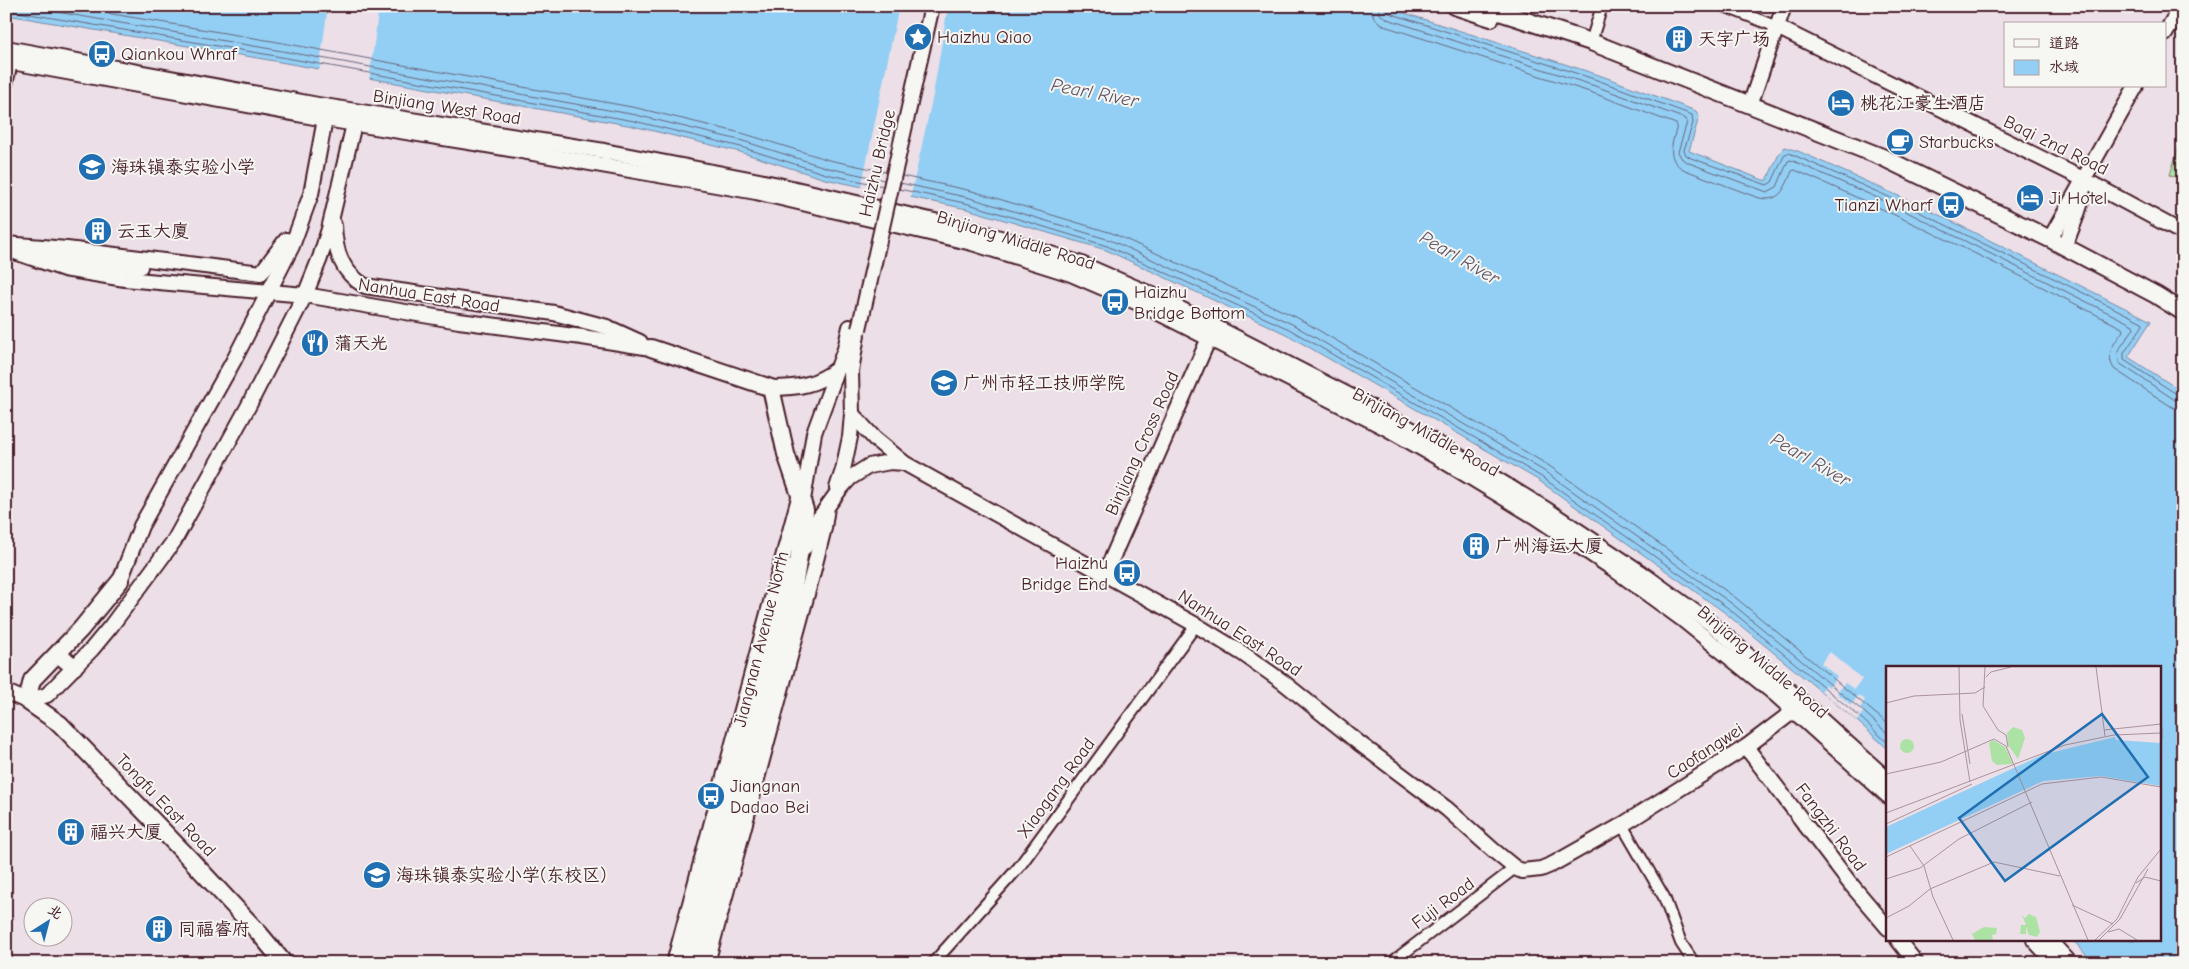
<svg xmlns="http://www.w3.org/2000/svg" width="2189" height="969" font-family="'Comic Neue','LXGW WenKai TC',sans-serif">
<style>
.green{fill:#ade2a5;stroke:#7c8068}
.water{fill:#93cff4;stroke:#7689a4}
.pier{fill:#ecdfe7}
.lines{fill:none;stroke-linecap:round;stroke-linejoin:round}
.shore{stroke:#67657b;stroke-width:1}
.street-casing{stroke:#4a1f2b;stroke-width:14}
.secondary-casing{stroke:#4a1f2b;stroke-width:18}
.primary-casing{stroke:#4a1f2b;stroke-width:20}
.street{stroke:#f6f6f2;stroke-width:10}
.secondary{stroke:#f6f6f2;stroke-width:14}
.primary{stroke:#f6f6f2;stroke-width:16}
.secondary-bridge-casing{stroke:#4a1f2b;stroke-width:18;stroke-linecap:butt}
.secondary-bridge{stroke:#f6f6f2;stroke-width:14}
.labels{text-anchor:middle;stroke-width:4;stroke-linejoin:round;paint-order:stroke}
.poi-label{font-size:18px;fill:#4a1f2b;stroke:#f6f6f2;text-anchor:start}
.street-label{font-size:18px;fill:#4a1f2b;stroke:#f6f6f2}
.water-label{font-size:19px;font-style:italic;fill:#605467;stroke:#f6f6f2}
.inset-road{fill:none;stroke:#ab929c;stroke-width:1}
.view{fill:#1f6fb2;fill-opacity:0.15;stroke:#1f6fb2;stroke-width:2.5}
.inset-edge{fill:none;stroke:#4a1f2b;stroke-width:2.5}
</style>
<rect width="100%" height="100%" fill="#ecdfe7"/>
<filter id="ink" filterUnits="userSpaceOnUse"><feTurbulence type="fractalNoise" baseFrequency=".02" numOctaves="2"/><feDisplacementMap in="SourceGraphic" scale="10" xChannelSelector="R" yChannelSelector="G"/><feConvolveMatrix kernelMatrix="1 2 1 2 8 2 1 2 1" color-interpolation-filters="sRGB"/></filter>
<g filter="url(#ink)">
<!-- green -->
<path class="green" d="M2183 132V179L2170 175Z"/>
<!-- water -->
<path class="water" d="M6 6H1382L1599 75 1696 111 1699 117 1689 151 1763 180H1767L1779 154 1785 147 1798 151 1921 206 2151 321 2128 357 2183 392V963H2093L2073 940H2160V668H1888V749L1857 721 1724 612 1538 480 1286 334 1106 250 967 209 825 179 740 152 633 126 269 60 7 15Z"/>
<!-- pier -->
<g class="pier">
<path d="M328 6H379L369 81 319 72Z"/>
<path d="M899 6H948L933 95 910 199 861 189Z"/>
<path d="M1830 652 1862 679 1854 689 1845 683 1837 693 1851 705 1859 695 1865 700 1860 708 1864 711 1857 721 1821 691 1826 685 1829 687 1837 677 1821 663Z"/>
</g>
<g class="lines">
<!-- shore -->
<g class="shore">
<path d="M22 6 271 49 636 115 743 141 828 168 884 180"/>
<path d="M65 6 272 41 637 108 745 134 829 160 886 172"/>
<path d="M1371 6 1374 18 1384 26 1593 93 1676 124 1677 126C1672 144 1665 160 1685 170L1756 197C1780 204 1784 190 1792 171L1795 170C1906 218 2014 272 2122 328L2123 331C2114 343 2105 354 2114 369L2172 407 2183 410"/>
<path d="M1378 6 1380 14 1387 19 1595 86 1686 119 1687 122 1678 152 1682 159 1689 163 1767 192 1777 187 1788 161 1791 160 1887 202 2133 325 2134 328 2118 351 2119 363 2175 400 2183 402"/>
<path d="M1385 6V11L1389 13 1597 80 1692 115 1693 123 1684 150 1686 155 1691 158 1767 185 1772 182 1785 154 1789 153 1889 197 2142 322 2143 325 2124 353V360L2178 395 2183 396"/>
<path d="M6 10 270 55 634 121 741 147 826 174 883 186"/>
<path d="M902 176 972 191 1112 233 1296 317 1548 465 1736 598 1888 724"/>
<path d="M900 183 970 198 1110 240 1292 324 1544 471 1731 603 1864 712 1888 734"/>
<path d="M899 189 969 204 1107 246 1289 329 1540 476 1728 608 1860 717 1888 743"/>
</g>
<defs>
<g id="street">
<path d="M1724 6 1777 27"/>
<path d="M1591 42 1602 6"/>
<path d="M6 88 14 55"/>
<path d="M1622 825 1664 897 1681 943 1694 963"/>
<path d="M933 963 1019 867 1196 625"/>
<path d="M1391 963 1515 868"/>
</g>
<g id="secondary">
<path d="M1777 27 2083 179 2183 233"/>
<path d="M2165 34 2181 6"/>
<path d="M6 48 318 105 604 151 774 184 978 231 1079 263 1157 297 1354 398 1447 449 1547 510 1640 572 1710 623 1784 686 1888 780"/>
<path d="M6 61 325 119 481 144 756 192 972 243 1071 274 1143 305 1386 428 1442 460 1534 516 1615 570 1682 619 1775 694 1888 796"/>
<path d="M1750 105 1784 6"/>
<path d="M334 225C335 251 341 272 365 286L554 313 607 327 640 342"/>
<path d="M2050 239 2136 86"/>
<path d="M6 244 67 249 261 273 286 240"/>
<path d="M2065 247C2071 227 2082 208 2083 187"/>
<path d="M6 249 64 269 125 279 305 295 459 321 582 337 651 348"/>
<path d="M42 254 81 261 140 267"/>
<path d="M771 388C797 388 817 385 837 369"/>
<path d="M852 414 875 439 904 463 1196 625 1242 653 1283 682 1359 743 1447 809 1493 850 1515 868 1522 871 1541 869 1553 864 1622 825 1746 747 1799 707"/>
<path d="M837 488 843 470 850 437 852 414 851 371 857 335"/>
<path d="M803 500 814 433 845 349 850 327"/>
<path d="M805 547 814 525 826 509"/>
<path d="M1105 574 1213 329"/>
<path d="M120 581 141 526 234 360 292 246 311 194 325 119"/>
<path d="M6 692 27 701 47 695 92 649 111 626 174 541 249 405 305 295 320 258 329 229 354 124 349 117"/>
<path d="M1746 747 1849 882 1888 928"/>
<path d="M1898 940 1916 963"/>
<path d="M2034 940 2055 963"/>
<path d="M2049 940 2070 963"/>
<path d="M674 963 800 494"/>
<path d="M684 963 790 567"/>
<path d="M707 963 813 572 824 528 827 507 840 489 850 478 869 466 890 462 904 463"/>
</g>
<g id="primary">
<path d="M1454 6 1491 18"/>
<path d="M1481 6 1591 42 1882 157 2050 239 2156 295 2183 312"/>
<path d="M651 348 771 388 786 454 805 510 804 525 789 618 696 963"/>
<path d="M120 581 81 629 32 680 27 701 60 724 190 859 259 933 284 963"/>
<path d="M58 654 74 667"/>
</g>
</defs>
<!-- street casing -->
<use href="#street" class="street-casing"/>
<!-- secondary casing -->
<use href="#secondary" class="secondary-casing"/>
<!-- primary casing -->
<use href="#primary" class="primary-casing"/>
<!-- street -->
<use href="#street" class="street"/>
<!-- secondary -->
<use href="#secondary" class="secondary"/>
<!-- primary -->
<use href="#primary" class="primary"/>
<defs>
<path id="secondary-bridge" d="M859 329 932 6"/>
</defs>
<!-- secondary-bridge casing -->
<use href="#secondary-bridge" class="secondary-bridge-casing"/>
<!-- secondary-bridge -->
<use href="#secondary-bridge" class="secondary-bridge"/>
</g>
</g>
<!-- icons -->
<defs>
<symbol id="sight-disc" viewBox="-11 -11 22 22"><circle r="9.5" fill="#1f6fb2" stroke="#f6f6f2"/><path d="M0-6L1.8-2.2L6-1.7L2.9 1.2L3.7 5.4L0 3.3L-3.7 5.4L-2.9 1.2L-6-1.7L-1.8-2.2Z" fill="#fff"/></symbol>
<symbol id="building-disc" viewBox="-11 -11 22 22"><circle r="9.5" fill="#1f6fb2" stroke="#f6f6f2"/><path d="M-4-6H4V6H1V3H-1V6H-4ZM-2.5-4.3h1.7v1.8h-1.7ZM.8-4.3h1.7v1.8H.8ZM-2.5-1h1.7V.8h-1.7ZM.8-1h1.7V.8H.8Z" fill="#fff"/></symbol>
<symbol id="bus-disc" viewBox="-11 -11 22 22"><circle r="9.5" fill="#1f6fb2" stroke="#f6f6f2"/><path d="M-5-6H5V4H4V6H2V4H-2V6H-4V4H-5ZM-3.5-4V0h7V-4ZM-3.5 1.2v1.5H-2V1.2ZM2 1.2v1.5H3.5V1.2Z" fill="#fff"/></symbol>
<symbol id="hotel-disc" viewBox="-11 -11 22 22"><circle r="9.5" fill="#1f6fb2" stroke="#f6f6f2"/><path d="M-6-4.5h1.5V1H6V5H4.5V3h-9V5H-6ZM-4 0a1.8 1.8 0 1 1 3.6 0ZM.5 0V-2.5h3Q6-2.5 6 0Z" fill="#fff"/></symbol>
<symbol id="cafe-disc" viewBox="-11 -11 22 22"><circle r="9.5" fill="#1f6fb2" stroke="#f6f6f2"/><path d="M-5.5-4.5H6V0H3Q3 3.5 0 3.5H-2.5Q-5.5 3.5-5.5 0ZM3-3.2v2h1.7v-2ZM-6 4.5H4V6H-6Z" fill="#fff"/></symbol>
<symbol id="school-disc" viewBox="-11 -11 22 22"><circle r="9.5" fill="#1f6fb2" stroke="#f6f6f2"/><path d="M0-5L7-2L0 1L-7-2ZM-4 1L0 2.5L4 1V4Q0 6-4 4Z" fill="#fff"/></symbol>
<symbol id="restaurant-disc" viewBox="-11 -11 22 22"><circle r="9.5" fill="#1f6fb2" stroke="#f6f6f2"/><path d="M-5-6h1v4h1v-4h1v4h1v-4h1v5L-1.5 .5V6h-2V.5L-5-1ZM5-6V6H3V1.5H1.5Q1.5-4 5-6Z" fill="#fff"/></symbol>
</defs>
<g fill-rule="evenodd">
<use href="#sight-disc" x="902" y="21" width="32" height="32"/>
<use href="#building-disc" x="1663" y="23" width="32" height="32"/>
<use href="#bus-disc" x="86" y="38" width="32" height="32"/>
<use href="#hotel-disc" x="1825" y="87" width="32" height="32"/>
<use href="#cafe-disc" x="1884" y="126" width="32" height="32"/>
<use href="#school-disc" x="76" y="151" width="32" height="32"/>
<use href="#hotel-disc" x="2014" y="182" width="32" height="32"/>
<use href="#bus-disc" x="1935" y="189" width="32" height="32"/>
<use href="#building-disc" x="82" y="215" width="32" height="32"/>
<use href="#bus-disc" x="1099" y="286" width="32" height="32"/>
<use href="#restaurant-disc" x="299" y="327" width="32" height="32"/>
<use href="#school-disc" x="928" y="367" width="32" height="32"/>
<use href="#building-disc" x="1460" y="530" width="32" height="32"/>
<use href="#bus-disc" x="1111" y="557" width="32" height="32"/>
<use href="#bus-disc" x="695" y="780" width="32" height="32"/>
<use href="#building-disc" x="55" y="816" width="32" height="32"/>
<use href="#school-disc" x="361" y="859" width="32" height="32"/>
<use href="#building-disc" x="143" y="913" width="32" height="32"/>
</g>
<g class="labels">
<!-- poi labels -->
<g class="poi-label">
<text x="937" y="43">Haizhu Qiao</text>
<text x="1698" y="45">天字广场</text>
<text x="121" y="60">Qiankou Whraf</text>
<text x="1860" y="109">桃花江豪生酒店</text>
<text x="1919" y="148">Starbucks</text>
<text x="111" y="173">海珠镇泰实验小学</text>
<text x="2049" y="204">Ji Hotel</text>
<text x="1932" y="211" text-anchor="end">Tianzi Wharf</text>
<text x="117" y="237">云玉大廈</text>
<text x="1134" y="298">Haizhu<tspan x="1134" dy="21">Bridge Bottom</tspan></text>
<text x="334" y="349">蒲天光</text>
<text x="963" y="389">广州市轻工技师学院</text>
<text x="1495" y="552">广州海运大厦</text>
<text x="1108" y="569" text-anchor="end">Haizhu<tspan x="1108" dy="21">Bridge End</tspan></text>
<text x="730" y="792">Jiangnan<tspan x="730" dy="21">Dadao Bei</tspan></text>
<text x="90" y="838">福兴大厦</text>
<text x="396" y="881">海珠镇泰实验小学(东校区)</text>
<text x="178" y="935">同福睿府</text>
</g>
<!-- street labels -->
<g class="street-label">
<text transform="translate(447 107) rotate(9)" y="6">Binjiang West Road</text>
<text transform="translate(2056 145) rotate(26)" y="6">Baqi 2nd Road</text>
<text transform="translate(877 163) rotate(-77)" y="6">Haizhu Bridge</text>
<text transform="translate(1016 240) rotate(17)" y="6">Binjiang Middle Road</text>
<text transform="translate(429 295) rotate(9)" y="6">Nanhua East Road</text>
<text transform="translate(1426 432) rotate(29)" y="6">Binjiang Middle Road</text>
<text transform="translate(1142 443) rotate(-66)" y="6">Binjiang Cross Road</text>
<text transform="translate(1240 633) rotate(33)" y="6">Nanhua East Road</text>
<text transform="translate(761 639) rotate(-76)" y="6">Jiangnan Avenue North</text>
<text transform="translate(1763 662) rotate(40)" y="6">Binjiang Middle Road</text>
<text transform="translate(1705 751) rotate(-33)" y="6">Caofangwei</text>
<text transform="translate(1056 788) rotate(-54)" y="6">Xiaogang Road</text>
<text transform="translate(166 805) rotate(46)" y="6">Tongfu East Road</text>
<text transform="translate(1831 827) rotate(53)" y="6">Fangzhi Road</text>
<text transform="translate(1443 903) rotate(-37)" y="6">Fuji Road</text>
</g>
<!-- water labels -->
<g class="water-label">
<text transform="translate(1095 92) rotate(11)" y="7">Pearl River</text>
<text transform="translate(1460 257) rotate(30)" y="7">Pearl River</text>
<text transform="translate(1811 459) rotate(30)" y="7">Pearl River</text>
</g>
</g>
<!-- overview -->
<g transform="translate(1886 666)">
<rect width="275" height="275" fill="#ecdfe7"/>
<path d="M127 61 136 64 139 72 132 93 122 79 121 67ZM14 80a7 7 0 1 1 14 0a7 7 0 1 1-14 0ZM107 74 119 81 127 98 111 99 106 95 103 77ZM143 248 150 251 154 266 151 271 143 269 140 261V268H134L135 259H140L136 249 139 252ZM98 261 111 262 110 268 106 269 107 274H89L86 268Z" fill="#ade2a5"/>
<path d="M229 71 230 74 275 77V120L215 110 157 115 0 188V161L156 89Z" fill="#93cff4"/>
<path class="inset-road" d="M73 1 74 54 84 116M99 1 97 40 112 64 120 69 122 81M210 1 219 70M100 11 105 6 125 1M0 37 28 30 89 27 99 21M76 48 84 98M218 64 275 58M0 108 55 96 108 73 120 80 202 274M0 147 179 79 228 69 275 67M0 158 86 118M24 180 38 200 47 231 67 274M0 191 156 118 215 111 275 121M0 213 34 202 73 173 146 136M250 217 259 211 275 215M186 239 227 258M0 252 23 240 44 223 108 196 174 210M222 266 233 263 251 274M209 274 231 253 252 211 275 183M213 274 234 253 262 203"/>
<path class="view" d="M216 48 262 111 119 215 73 152Z"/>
<rect width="275" height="275" class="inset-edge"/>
</g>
<!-- margin -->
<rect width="2189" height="969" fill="none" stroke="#f6f6f2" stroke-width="25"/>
<rect x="12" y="12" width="2164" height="944" fill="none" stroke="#4a1f2b" stroke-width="2" filter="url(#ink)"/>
<!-- legend -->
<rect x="2004" y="22" width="162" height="65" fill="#f6f6f2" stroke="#b1a0a2"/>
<rect x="2014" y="39" width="25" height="8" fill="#f6f6f2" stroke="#b1a0a2"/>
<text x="2049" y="48" font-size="15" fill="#4a1f2b">道路</text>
<rect x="2014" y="60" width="25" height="15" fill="#93cff4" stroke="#b1a0a2"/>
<text x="2049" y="72" font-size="15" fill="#4a1f2b">水域</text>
<!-- north arrow -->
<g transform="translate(48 922) rotate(36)"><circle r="24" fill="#f6f6f2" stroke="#b1a0a2"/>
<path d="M0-4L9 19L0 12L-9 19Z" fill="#1f6fb2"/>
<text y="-8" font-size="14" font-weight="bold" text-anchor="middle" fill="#4a1f2b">北</text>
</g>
</svg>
